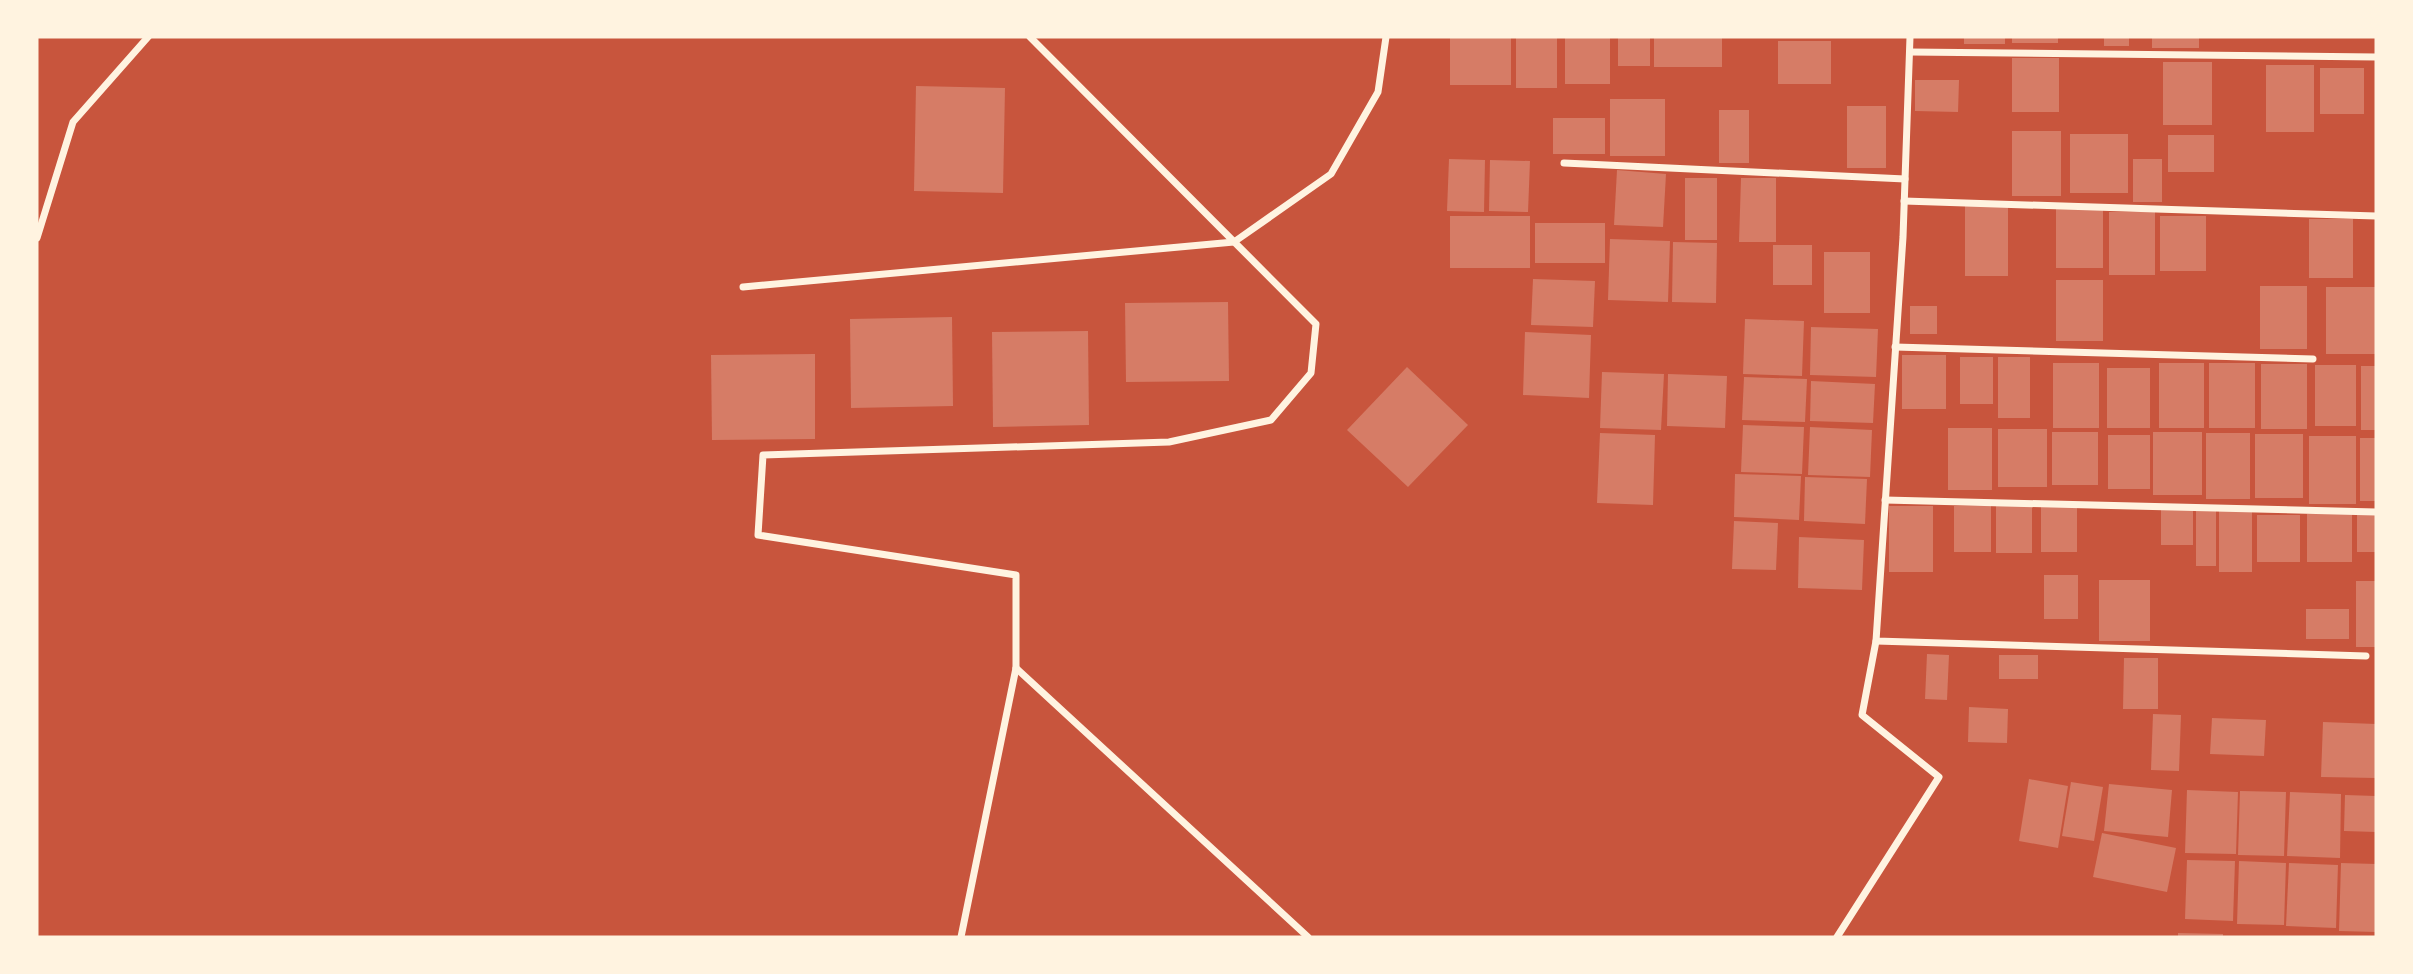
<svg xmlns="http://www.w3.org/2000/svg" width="2413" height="974" font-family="Jost,sans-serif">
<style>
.building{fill:#d67c66}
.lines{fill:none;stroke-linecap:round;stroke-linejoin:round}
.minor{stroke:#fff3e0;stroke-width:7}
</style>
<rect width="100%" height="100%" fill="#c8553d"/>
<!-- building -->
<g class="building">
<rect x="1450" y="37" width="61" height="48"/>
<rect x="1516" y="37" width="41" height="51"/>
<rect x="1565" y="37" width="45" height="47"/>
<rect x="1618" y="37" width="32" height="29"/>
<rect x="1654" y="37" width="68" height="30"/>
<rect x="1964" y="37" width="41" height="7"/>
<rect x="2012" y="37" width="46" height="6"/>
<rect x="2104" y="37" width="25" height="9"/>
<rect x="2152" y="37" width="47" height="11"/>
<rect x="1778" y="41" width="53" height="43"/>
<rect x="2012" y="58" width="47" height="54"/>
<rect x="2163" y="62" width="49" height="63"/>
<rect x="2266" y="65" width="48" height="67"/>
<rect x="2320" y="68" width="44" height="46"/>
<path d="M1915 80H1959L1958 112 1915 111Z"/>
<path d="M916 86 1005 88 1003 193 914 191Z"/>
<rect x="1610" y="99" width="55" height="57"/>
<rect x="1847" y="106" width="39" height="62"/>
<rect x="1719" y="110" width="30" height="53"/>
<rect x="1553" y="118" width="52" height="36"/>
<rect x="2012" y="131" width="49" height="65"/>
<rect x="2070" y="134" width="58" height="59"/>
<rect x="2168" y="135" width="46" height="37"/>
<path d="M1449 159 1485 160 1484 212 1447 211Z"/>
<rect x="2133" y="159" width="29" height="43"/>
<path d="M1490 160 1530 161 1528 212 1489 211Z"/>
<path d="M1617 170 1666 174 1663 227 1614 225Z"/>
<rect x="1685" y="178" width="32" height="62"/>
<path d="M1741 178H1776V242H1739Z"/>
<rect x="1965" y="206" width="43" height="70"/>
<rect x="2056" y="209" width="47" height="59"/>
<rect x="2109" y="212" width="46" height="63"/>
<rect x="1450" y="216" width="80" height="52"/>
<rect x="2160" y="216" width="46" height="55"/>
<rect x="2309" y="219" width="44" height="59"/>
<rect x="1535" y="223" width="70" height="40"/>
<path d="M1610 239 1670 241 1668 302 1608 300Z"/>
<path d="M1673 242 1717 243 1716 303 1672 302Z"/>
<rect x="1773" y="245" width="39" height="40"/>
<rect x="1824" y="252" width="46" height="61"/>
<path d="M1533 279 1595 281 1593 327 1531 325Z"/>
<rect x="2056" y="280" width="47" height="61"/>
<rect x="2260" y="286" width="47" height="63"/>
<rect x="2326" y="287" width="50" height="67"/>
<path d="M1228 302 1229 381 1126 382 1125 303Z"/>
<rect x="1910" y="306" width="27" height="28"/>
<path d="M952 317 953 406 851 408 850 319Z"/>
<path d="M1745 319 1804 321 1802 376 1743 374Z"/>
<path d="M1811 327 1878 329 1876 377 1810 375Z"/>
<path d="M1088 331 1089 425 993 427 992 332Z"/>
<path d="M1525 332 1591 335 1589 398 1523 395Z"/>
<path d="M815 354V439L712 440 711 355Z"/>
<rect x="1902" y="355" width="44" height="54"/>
<rect x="1960" y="357" width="33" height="47"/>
<rect x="1998" y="357" width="32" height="61"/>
<rect x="2053" y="363" width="46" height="65"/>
<rect x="2159" y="363" width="45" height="65"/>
<rect x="2209" y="363" width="46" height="65"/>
<rect x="2261" y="364" width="46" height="65"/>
<rect x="2315" y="365" width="41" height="61"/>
<rect x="2361" y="366" width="15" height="64"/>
<path d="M1407 367 1468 425 1408 487 1347 430Z"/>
<rect x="2107" y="368" width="43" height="60"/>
<path d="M1602 372 1664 374 1661 430 1600 428Z"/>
<path d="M1668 374 1727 376 1725 428 1667 426Z"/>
<path d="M1744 377 1807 379 1805 422 1742 420Z"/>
<path d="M1811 381 1875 384 1873 423 1810 421Z"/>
<path d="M1743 425 1804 427 1802 474 1741 472Z"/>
<path d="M1810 427 1872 430 1870 477 1808 475Z"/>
<rect x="1948" y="428" width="44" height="62"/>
<rect x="1998" y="429" width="49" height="58"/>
<rect x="2052" y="432" width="46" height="53"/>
<rect x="2153" y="432" width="49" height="63"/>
<path d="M1600 433 1655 435 1653 505 1597 503Z"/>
<rect x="2206" y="433" width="44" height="66"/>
<rect x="2255" y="434" width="48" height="64"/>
<rect x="2108" y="435" width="42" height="54"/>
<rect x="2309" y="436" width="47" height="68"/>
<rect x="2360" y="438" width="16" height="63"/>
<path d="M1735 474 1801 476 1799 520 1734 517Z"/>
<path d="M1805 477 1867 479 1865 524 1804 521Z"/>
<rect x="1996" y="505" width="36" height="48"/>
<rect x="1889" y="506" width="44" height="66"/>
<rect x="1954" y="506" width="37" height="46"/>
<rect x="2041" y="507" width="36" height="45"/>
<rect x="2161" y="509" width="32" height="36"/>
<rect x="2196" y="510" width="20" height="56"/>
<rect x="2219" y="511" width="33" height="61"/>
<rect x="2307" y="514" width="45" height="48"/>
<rect x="2257" y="515" width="43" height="47"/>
<rect x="2357" y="515" width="19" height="37"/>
<path d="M1734 521 1778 523 1776 570 1732 569Z"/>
<path d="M1799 537 1864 540 1862 590 1798 588Z"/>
<rect x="2044" y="575" width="34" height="44"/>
<rect x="2099" y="580" width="51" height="61"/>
<rect x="2356" y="581" width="20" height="66"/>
<rect x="2306" y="609" width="43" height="30"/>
<path d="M1927 654 1949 655 1947 700 1925 699Z"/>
<rect x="1999" y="655" width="39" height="24"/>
<path d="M2124 658H2158V709H2123Z"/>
<path d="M1969 707 2008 709 2007 743 1968 742Z"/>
<path d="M2153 714 2181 715 2179 771 2151 770Z"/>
<path d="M2212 718 2266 720 2264 756 2210 754Z"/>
<path d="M2323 722 2376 724V778L2321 777Z"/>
<path d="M2029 779 2068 786 2058 848 2019 841Z"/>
<path d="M2071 782 2103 787 2094 841 2062 836Z"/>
<path d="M2109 784 2172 790 2168 837 2104 831Z"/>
<path d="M2187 790 2238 792 2236 854 2185 853Z"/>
<path d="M2240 791 2286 792 2284 856 2238 855Z"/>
<path d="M2290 792 2341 794 2340 858 2287 856Z"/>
<path d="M2345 795 2376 796V832L2344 831Z"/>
<path d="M2102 833 2176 848 2167 892 2093 877Z"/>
<path d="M2187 860 2235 861 2233 921 2185 919Z"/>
<path d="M2239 861 2286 863 2284 925 2237 924Z"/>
<path d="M2289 863 2338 865 2336 928 2286 926Z"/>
<path d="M2341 863 2376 864V932L2339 931Z"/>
<path d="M2178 933 2223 934V937H2178Z"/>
</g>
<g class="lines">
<!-- minor -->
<g class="minor">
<path d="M1910 37 1903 237 1876 641 2366 656"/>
<path d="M1910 52 2376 57"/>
<path d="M1564 163 1905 179"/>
<path d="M1904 201 2376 216"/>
<path d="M37 238 73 122 148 37"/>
<path d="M743 287 1234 242 1331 174 1378 92 1386 37"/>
<path d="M1895 347 2313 359"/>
<path d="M1885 500 2376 512"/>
<path d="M1016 668 1308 937"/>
<path d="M961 937 1016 668V575L758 535 763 455 1169 442 1271 420 1311 373 1316 324 1030 37"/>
<path d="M1837 937 1939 777 1862 715 1876 641"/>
</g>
</g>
<!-- border -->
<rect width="2413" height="974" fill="none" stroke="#fff3e0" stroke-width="77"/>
</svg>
